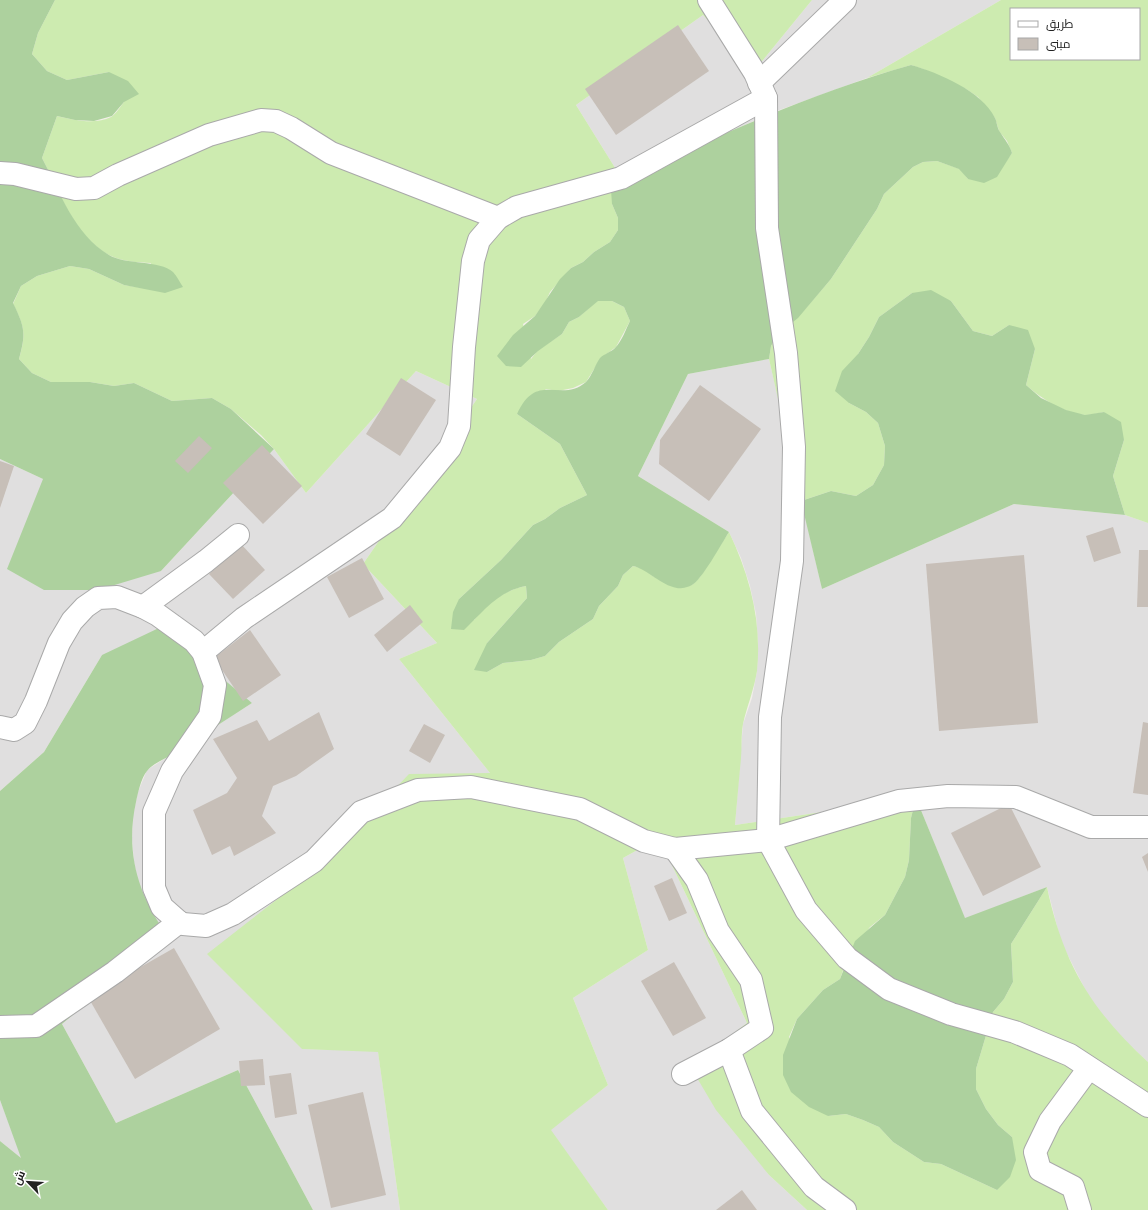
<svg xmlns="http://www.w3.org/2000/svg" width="1148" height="1210" font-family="'Noto Sans',Cairo,sans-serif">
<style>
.residential{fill:#e0dfdf}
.grass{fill:#cdebb0;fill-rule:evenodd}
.forest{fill:#add19e}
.building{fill:#c7bfb8}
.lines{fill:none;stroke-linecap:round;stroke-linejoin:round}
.minor-casing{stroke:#a9a9a9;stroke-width:24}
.minor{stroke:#fff;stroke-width:22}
</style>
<rect width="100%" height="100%" fill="#f2efe9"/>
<!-- residential -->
<g class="residential">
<path d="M812 0H1001L867 78 774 112 622 179 576 105 703 15 754 71Z"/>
<path d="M769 359 822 589 1014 504 1125 515 1148 523V1062L1124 1040 1104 1018 1087 993 1061 942 1047 887 965 919 916 798 735 825 743 724 752 698 757 671 758 643 756 614 750 586 741 558 729 532 638 476 688 374Z"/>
<path d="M416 371 477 399 363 564 437 643 399 659 490 773 302 1049 378 1051 400 1210H313L238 1070 116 1123 62 1024 168 936 156 920 146 902 138 882 134 862 132 838 133 815 138 792 147 770 252 703 102 655 44 752 0 791V459L43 479 161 571 274 449 306 493Z"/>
<path d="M659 838 747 1023 690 1066 769 1175 807 1210H608L550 1130 608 1085 573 998 648 950 623 858Z"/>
<path d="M0 1100 22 1159 0 1141Z"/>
</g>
<!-- grass -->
<g class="grass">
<path d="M55 0H812L754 71 703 15 576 105 622 179 612 204 618 218V230L610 242 594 252 583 262 571 268 550 292 545 303 535 316 523 324 531 359 538 350 562 334 569 322 579 317 598 300 612 301 624 307 630 321 616 347 601 358 586 382 573 388 558 391 546 389 517 414 560 444 587 495 560 508 545 519 533 525 501 560 459 599 474 620C488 603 504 590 526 586L527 598 487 643V672L503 663 531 660 545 656 559 642 593 619 599 606 618 586 623 575 633 566 644 569 654 577 692 585 700 577 729 532C750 576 762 622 757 671 754 690 747 706 743 724 741 735 742 747 741 758 739 780 737 802 735 825L916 798 911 818 909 860 905 877 896 894 885 915 870 927 847 959 840 979 823 990 797 1019 789 1037 828 1116 846 1114 863 1120 879 1127 893 1142 924 1162 941 1164 997 1190 1012 1137 998 1125 986 1109 976 1089V1069L993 1012 1004 999 1013 982 1011 944 1047 887C1063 963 1091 1010 1148 1062V1210H807L769 1175 716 1110 690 1066 747 1023 659 838 623 858 648 950 573 998 608 1085 551 1130 608 1210H400L378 1052 302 1049 207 954 325 862 409 774 490 773 399 659 437 643 363 564 477 399 416 371 306 493 274 449 261 435 231 409 212 398 172 401 134 383 114 386 90 382H51L32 373 19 359C26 334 25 327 13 304L21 286 37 276 70 266 89 269 124 285 143 288 151 263C138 262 122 262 109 255 74 236 59 191 42 158L57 116C74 120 95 125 111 117 116 114 120 107 124 102L109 72 67 80 47 71 32 54 38 33Z"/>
<path d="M1001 0H1148V523L1125 515 1113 476 1124 440 1104 412C1098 413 1091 415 1085 415 1063 413 1041 398 1026 385L1035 349 1009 325 992 336 973 331 951 301 912 293 879 317 869 337 858 354 849 403 866 412 878 423 885 446 884 465 873 485 856 496 831 491 801 501 769 359 771 346 778 334 806 308 831 279 877 209 884 194 913 167 923 162 937 161 960 169 968 179 1005 163 1012 153 1007 141 999 131 995 118 978 97 966 89 923 69 911 65 867 78ZM1011 9H1139V59H1011Z"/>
</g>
<!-- forest -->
<g class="forest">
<path d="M0 0H55L38 33 32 54 47 71 67 80 109 72 128 81 139 94 124 102 112 116 94 121 75 120 57 116 42 158C60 192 74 234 109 255 125 265 160 260 173 272 177 276 180 283 183 287L165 293 124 285 89 269 70 266 37 276 21 286 13 303C25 327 26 334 19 359L32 373 51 382H90L114 386 134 383 172 401 212 398 231 409 274 449 161 571 98 590H44L7 569 43 479 0 459Z"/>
<path d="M911 65C939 73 982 91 995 118 997 122 997 128 1000 132 1005 140 1009 144 1012 153L997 177 984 183 968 179 959 169 937 161 923 162 913 167 884 194 877 209 831 279 798 318 778 334 771 346 769 359 688 374 638 476 729 532C722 543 701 581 692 585 689 587 680 589 677 588 660 585 649 570 633 566L623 575 618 586 599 606 593 619 559 642 545 656 531 660 503 663 487 672 474 670 487 643 527 598 526 586C498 591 483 612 464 630L451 629 453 612 459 599 501 560 533 525 545 519 560 508 587 495 560 444 517 414C537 370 561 404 586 382 592 376 595 365 600 358 604 354 611 352 615 348 622 341 626 329 630 321L624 307 612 301H598L579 317 569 322 562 334 538 351 521 367 506 366 497 356 513 335 535 316 560 279 571 268 583 262 594 252 610 242 618 230V218L612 204 611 190 622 179C717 137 811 93 911 65Z"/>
<path d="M931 290 951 301 973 331 992 336 1009 325 1028 330 1035 349 1026 385 1041 398 1066 410 1085 415 1104 412 1121 422 1124 440 1113 476 1125 515 1014 504 822 589 801 501 831 491 856 496 873 485 884 465 885 446 878 423 866 412 849 403 835 391 842 371 858 354 869 337 879 317 912 293Z"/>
<path d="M161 627 252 703C226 720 199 737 173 754 165 759 152 764 147 771 141 778 138 793 136 802 125 852 138 896 168 936L62 1024 116 1123 238 1070 313 1210H0V1141L21 1158 0 1100V791L44 752 102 655Z"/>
<path d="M916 798 965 918 1047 887 1011 944 1013 982 1004 999 993 1012 976 1069V1089L986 1109 998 1125 1012 1137 1016 1160 1010 1177 997 1190 941 1164 924 1162 893 1142 879 1127 863 1120 846 1114 828 1116 809 1107 791 1092 783 1075V1055L797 1019 823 990 840 979 855 941 885 915 896 894 905 877 909 860 911 818Z"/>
</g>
<!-- building -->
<g class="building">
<path d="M678 25 709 71 616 135 585 89Z"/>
<path d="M401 378 436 400 400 456 366 434Z"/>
<path d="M700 385 761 429 709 501 659 464 660 440Z"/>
<path d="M199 436 212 448 188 473 175 461Z"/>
<path d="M262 445 302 486 263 524 223 483Z"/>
<path d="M0 461 14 466 0 508Z"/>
<path d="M1113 527 1121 553 1094 562 1086 536Z"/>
<path d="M241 544 265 570 233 599 209 574Z"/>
<path d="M1139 550H1148V607H1137Z"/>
<path d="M1024 555 1038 723 939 731 926 564Z"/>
<path d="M362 558 384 599 349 618 327 577Z"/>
<path d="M410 605 423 622 387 652 374 635Z"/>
<path d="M250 630 281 675 243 701 214 658Z"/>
<path d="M319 712 334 749 296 776 273 786 262 816 276 833 234 856 230 846 212 855 193 810 227 793 237 778 213 739 257 720 269 741Z"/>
<path d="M1143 722 1148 723V795L1133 793Z"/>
<path d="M424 724 445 735 430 763 409 751Z"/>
<path d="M1009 804 1041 867 983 896 951 833Z"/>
<path d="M1148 853V872L1142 857Z"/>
<path d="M672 878 687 913 669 921 654 886Z"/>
<path d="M174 948 220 1029 135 1079 88 997Z"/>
<path d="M674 962 706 1018 673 1036 641 981Z"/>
<path d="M263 1059 265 1085 241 1086 239 1061Z"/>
<path d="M291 1073 297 1114 275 1118 269 1076Z"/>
<path d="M363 1092 386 1195 331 1208 308 1105Z"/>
<path d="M742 1190 757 1210H716Z"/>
</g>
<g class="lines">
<defs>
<g id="minor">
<path d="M709 0 755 73 766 98 767 228 786 353 794 447 792 561 770 717 768 840 806 910 847 958 889 989 951 1014 1015 1032 1070 1055 1148 1106"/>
<path d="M759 83 845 0"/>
<path d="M0 173 15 174 76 189 94 188 118 175 209 135 261 120 276 121 291 128 331 153 498 218"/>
<path d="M143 607 206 561 238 535"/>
<path d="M203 652 244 618 392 518 450 448 459 426 464 347 473 261 479 240 498 218 517 207 621 178 766 98"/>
<path d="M0 727 14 730 25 723 36 701 59 643 72 621 85 607 98 598 117 597 143 607 158 615 194 641 203 652 215 685 210 716 172 771 154 812V888L162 907 179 922 183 924 206 926 233 914 314 861 361 812 418 790 471 787 580 809 644 841 675 849 768 840 899 801 948 796 1016 797 1091 827H1148"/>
<path d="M675 849 697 880 718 931 751 980 762 1028 729 1050 683 1074"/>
<path d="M0 1027 36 1026 115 972 179 922"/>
<path d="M729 1050 752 1111 814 1187 845 1210"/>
<path d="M1080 1210 1073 1187 1040 1170 1035 1152 1050 1121 1089 1068"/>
</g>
</defs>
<!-- minor casing -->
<use href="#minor" class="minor-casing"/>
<!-- minor -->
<use href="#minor" class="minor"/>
</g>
<!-- legend -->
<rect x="1010" y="8" width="130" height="52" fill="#ffffff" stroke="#a7a7a7"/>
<rect x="1018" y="21" width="20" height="6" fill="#ffffff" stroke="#a7a7a7"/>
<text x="1046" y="28" font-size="12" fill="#222222">طريق</text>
<rect x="1018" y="38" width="20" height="12" fill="#c7bfb8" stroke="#a7a7a7"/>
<text x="1046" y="48" font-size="12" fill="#222222">مبنى</text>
<!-- north arrow -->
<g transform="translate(28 1182) rotate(295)" stroke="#ffffff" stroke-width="3" paint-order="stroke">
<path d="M0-3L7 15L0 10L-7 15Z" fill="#222222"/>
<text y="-6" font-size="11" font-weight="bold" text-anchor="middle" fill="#222222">ش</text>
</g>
</svg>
